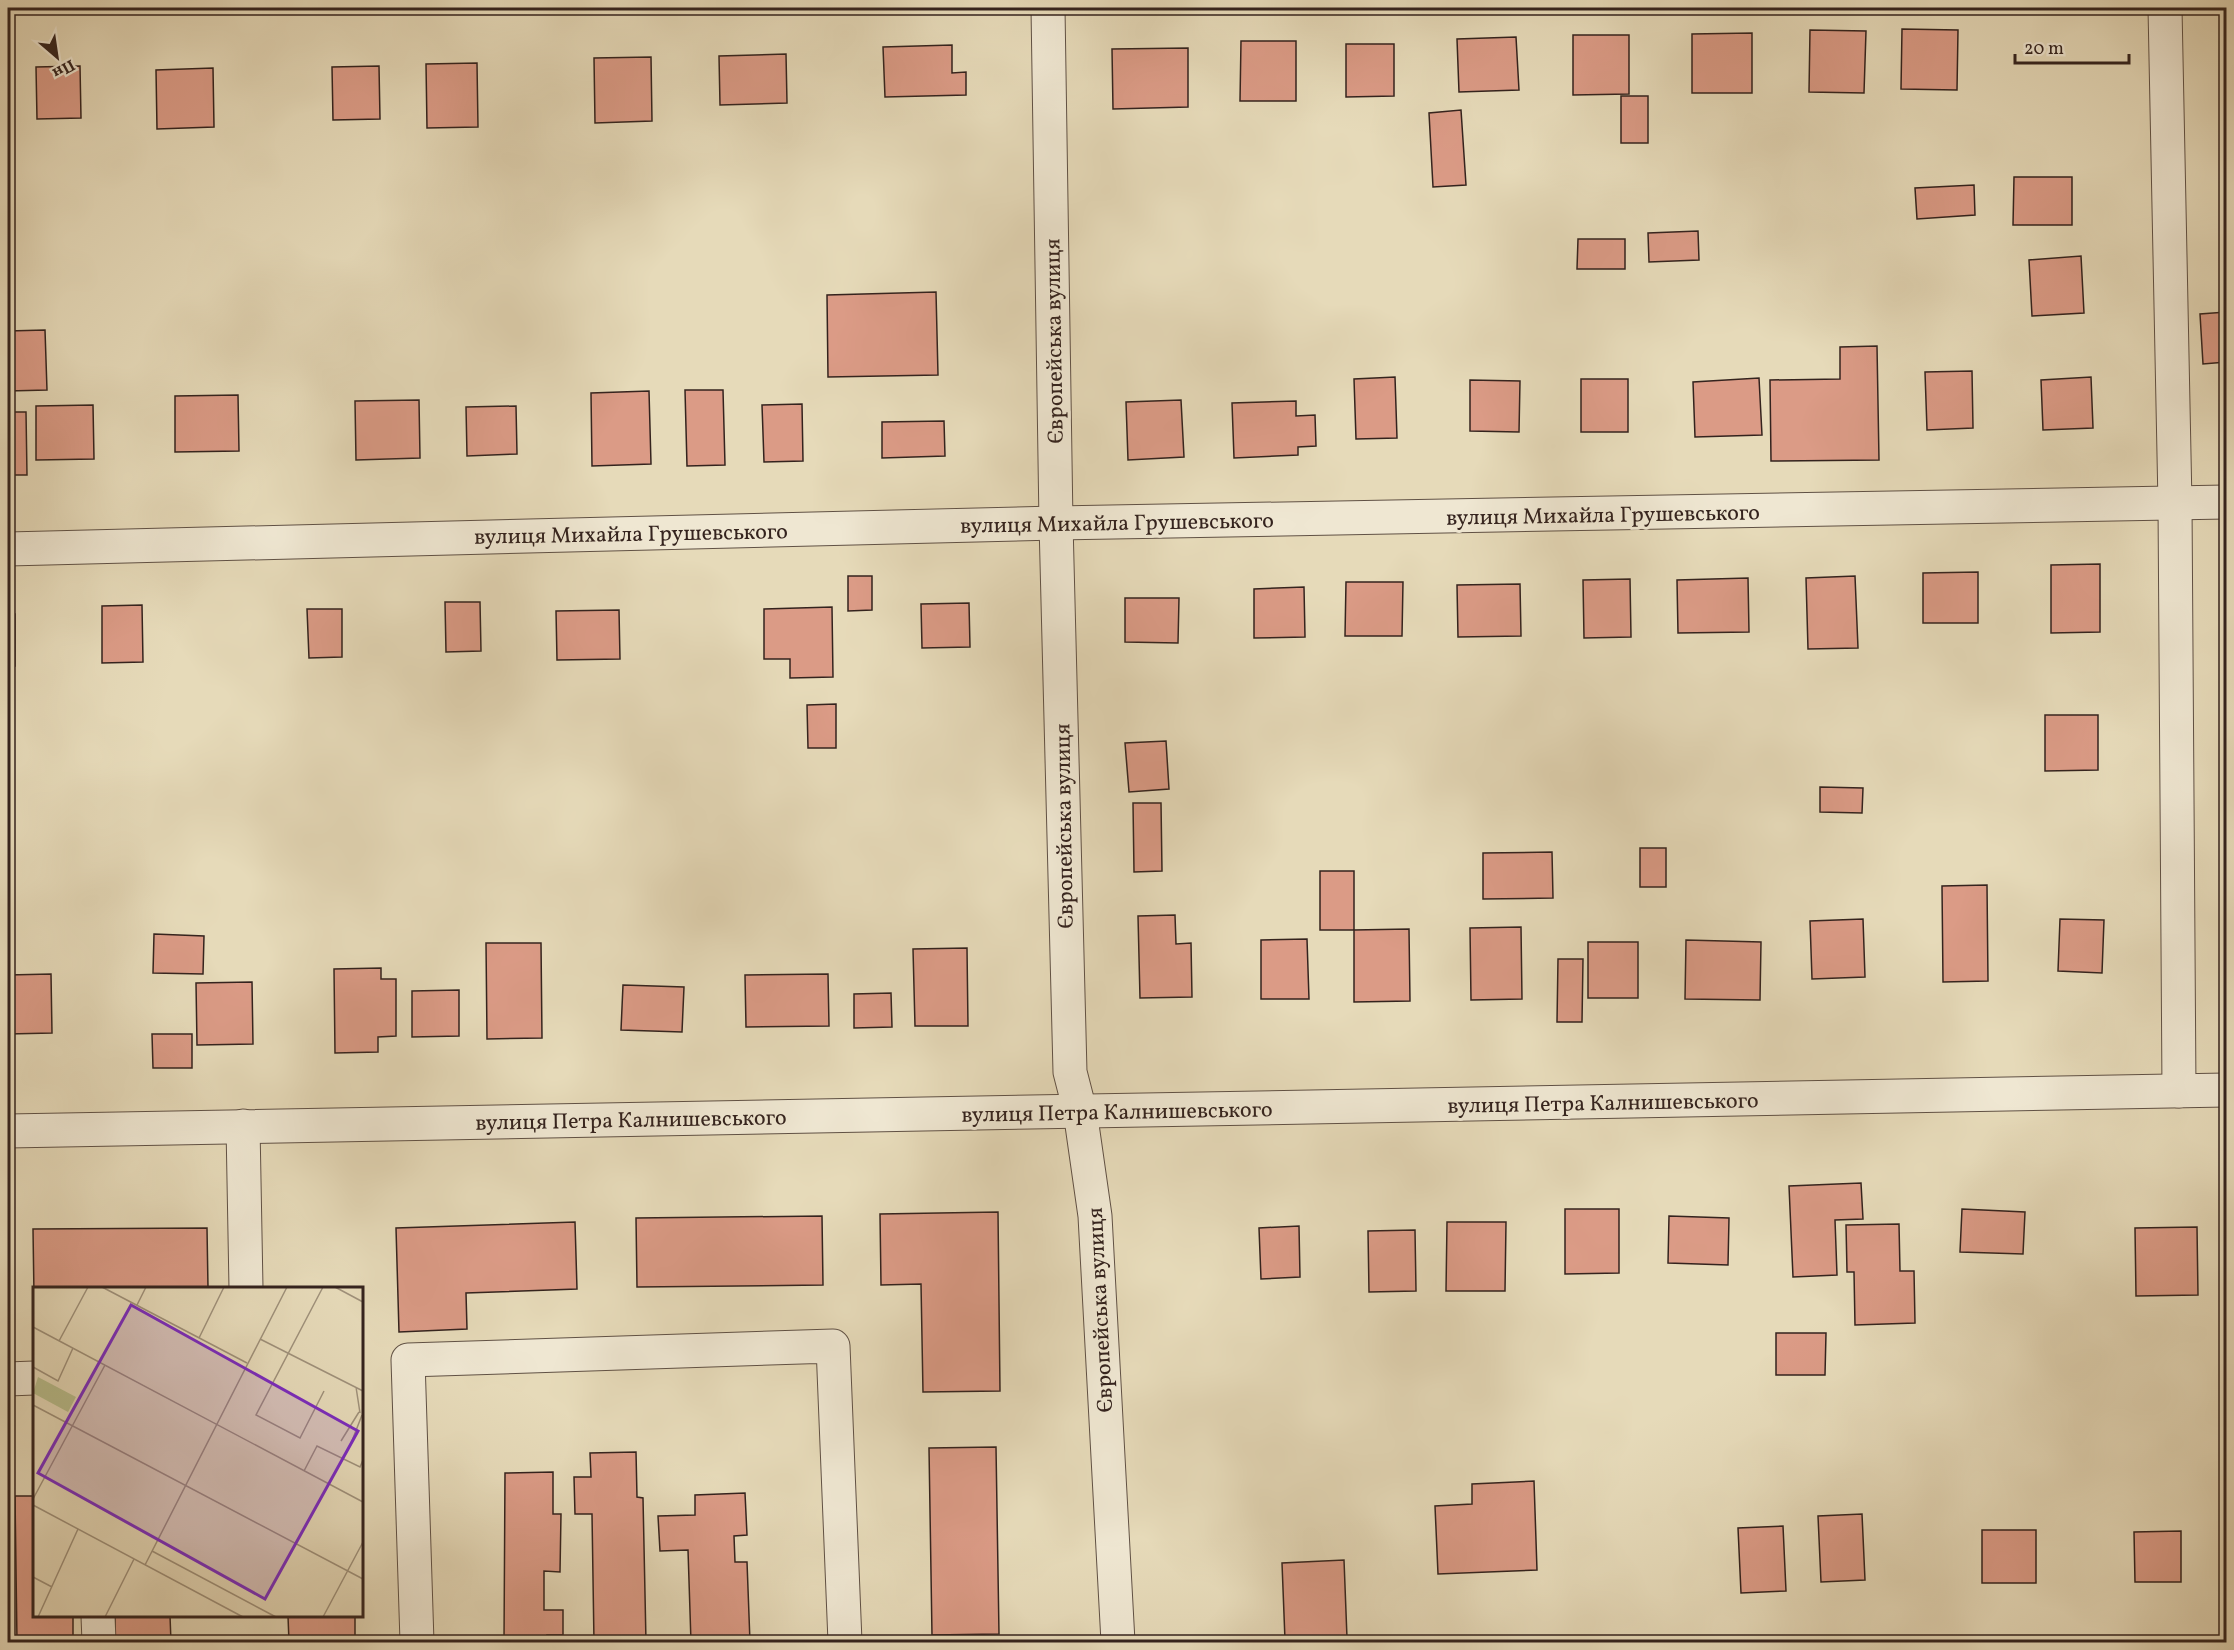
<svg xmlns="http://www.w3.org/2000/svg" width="2234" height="1650" font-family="Vollkorn,serif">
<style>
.building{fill:#db9b86;stroke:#34231e;stroke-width:1.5}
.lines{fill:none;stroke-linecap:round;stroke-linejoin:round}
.minor-casing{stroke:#605145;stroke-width:35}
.minor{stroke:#efe7d2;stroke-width:33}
.labels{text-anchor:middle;stroke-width:6;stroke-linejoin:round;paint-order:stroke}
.street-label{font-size:22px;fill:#34231e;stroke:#efe7d2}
.inset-road{fill:none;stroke:#9f917b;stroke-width:1.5}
.view{fill:#7b2cbf;fill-opacity:0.15;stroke:#7b2cbf;stroke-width:3}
.inset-edge{fill:none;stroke:#34231e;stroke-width:3}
</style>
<rect width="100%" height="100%" fill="#e6dab9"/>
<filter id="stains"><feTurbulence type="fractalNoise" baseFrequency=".00333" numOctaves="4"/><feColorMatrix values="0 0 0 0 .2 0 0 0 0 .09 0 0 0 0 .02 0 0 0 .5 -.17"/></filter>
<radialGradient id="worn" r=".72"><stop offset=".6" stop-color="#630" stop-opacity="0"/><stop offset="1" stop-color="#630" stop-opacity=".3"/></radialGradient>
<!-- building -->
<g class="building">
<path d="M1902 29 1958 30 1957 90 1901 89Z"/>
<path d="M1810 30 1866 31 1864 93 1809 92Z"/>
<path d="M1752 33V93H1692V34Z"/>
<path d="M1573 35H1629V94L1573 95Z"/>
<path d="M1516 37 1519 90 1459 92 1457 39Z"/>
<path d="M1241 41H1296V101H1240Z"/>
<path d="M1346 44H1394V96L1346 97Z"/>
<path d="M952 45V73L966 72V95L885 97 883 47Z"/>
<path d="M1188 48V107L1113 109 1112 49Z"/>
<path d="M786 54 787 103 720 105 719 56Z"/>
<path d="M651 57 652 121 595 123 594 58Z"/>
<path d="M477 63 478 127 427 128 426 64Z"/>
<path d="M80 66 81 118 37 119 36 67Z"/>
<path d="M379 66 380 119 333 120 332 67Z"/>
<path d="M213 68 214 127 157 129 156 70Z"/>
<rect x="1621" y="96" width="27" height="47"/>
<path d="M1461 110 1466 185 1433 187 1429 113Z"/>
<path d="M2014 177H2072V225H2013Z"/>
<path d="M1974 185 1975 215 1917 219 1915 188Z"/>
<path d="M1698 231 1699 260 1649 262 1648 233Z"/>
<path d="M1578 239H1625V269H1577Z"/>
<path d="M2081 256 2084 313 2032 316 2029 260Z"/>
<path d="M936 292 938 375 828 377 827 295Z"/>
<path d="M2226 312V362L2203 364 2200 314Z"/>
<path d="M45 330 47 390 8 391V331Z"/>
<path d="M1877 346 1879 460 1771 461 1770 380 1840 379V347Z"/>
<path d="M1972 371 1973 428 1927 430 1925 372Z"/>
<path d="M1395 377 1397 438 1356 439 1354 379Z"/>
<path d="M2091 377 2093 428 2043 430 2041 380Z"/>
<path d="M1759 378 1762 435 1695 437 1693 382Z"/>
<rect x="1581" y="379" width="47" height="53"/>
<path d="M1470 380 1520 381 1519 432 1470 431Z"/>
<path d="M685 390H723L725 465 687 466Z"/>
<path d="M649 391 651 464 592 466 591 393Z"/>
<path d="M238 395 239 451 175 452V396Z"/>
<path d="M419 400 420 458 356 460 355 401Z"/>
<path d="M1181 400 1184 457 1128 460 1126 402Z"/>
<path d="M1296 401V416L1315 415 1316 446 1298 447V455L1234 458 1232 403Z"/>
<path d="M802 404 803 461 764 462 762 405Z"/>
<path d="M93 405 94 459 36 460V406Z"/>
<path d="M516 406 517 454 467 456 466 407Z"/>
<path d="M8 412H26L27 475H8Z"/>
<path d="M944 421 945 456 882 458V422Z"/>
<path d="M2100 564V632L2051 633V565Z"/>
<path d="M1978 572V623H1923V573Z"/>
<path d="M848 576H872V610L848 611Z"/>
<path d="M1855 576 1858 648 1808 649 1806 578Z"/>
<path d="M1748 578 1749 632 1678 633 1677 580Z"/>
<path d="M1630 579 1631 637 1584 638 1583 580Z"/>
<path d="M1346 582H1403L1402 636H1345Z"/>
<path d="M1520 584 1521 636 1458 637 1457 585Z"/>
<path d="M1304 587 1305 637 1254 638V589Z"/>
<path d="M1125 598H1179L1178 643 1125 642Z"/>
<path d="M445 602H480L481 651 446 652Z"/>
<path d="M969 603 970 647 922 648 921 604Z"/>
<path d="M142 605 143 662 102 663V606Z"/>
<path d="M832 607 833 677 790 678V659H764V609Z"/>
<path d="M307 609H342V657L309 658Z"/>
<path d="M619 610 620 659 557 660 556 611Z"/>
<path d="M8 614H15V666L8 667Z"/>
<path d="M836 704V748H808L807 705Z"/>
<path d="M2045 715H2098V770L2045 771Z"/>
<path d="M1166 741 1169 789 1129 792 1125 743Z"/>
<path d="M1820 787 1863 788 1862 813 1820 812Z"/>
<path d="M1133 803H1161L1162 871 1134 872Z"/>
<rect x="1640" y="848" width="26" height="39"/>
<path d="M1552 852 1553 898 1483 899V853Z"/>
<rect x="1320" y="871" width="34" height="59"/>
<path d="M1987 885 1988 981 1943 982 1942 886Z"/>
<path d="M1175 915 1176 944 1191 943 1192 997 1140 998 1138 916Z"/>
<path d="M1863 919 1865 977 1812 979 1810 921Z"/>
<path d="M2060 919 2104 920 2102 973 2058 971Z"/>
<path d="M1521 927 1522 999 1471 1000 1470 928Z"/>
<path d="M1409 929 1410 1001 1354 1002V930Z"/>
<path d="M154 934 204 936 203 974 153 973Z"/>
<path d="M1307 939 1309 999H1261V940Z"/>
<path d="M1686 940 1761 942 1760 1000 1685 999Z"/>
<rect x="1588" y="942" width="50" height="56"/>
<path d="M486 943H541L542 1038 487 1039Z"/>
<path d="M967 948 968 1026H915L913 949Z"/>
<path d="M1558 959H1583L1582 1022H1557Z"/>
<path d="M381 968V979H396V1036L378 1037V1052L335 1053 334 969Z"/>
<path d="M51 974 52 1033 8 1034V975Z"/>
<path d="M828 974 829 1026 746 1027 745 975Z"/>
<path d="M252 982 253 1044 197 1045 196 983Z"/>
<path d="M623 985 684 987 682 1032 621 1030Z"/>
<path d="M459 990V1036L412 1037V991Z"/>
<path d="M891 993 892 1027 854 1028V994Z"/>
<path d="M152 1034H192V1068H153Z"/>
<path d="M1861 1183 1863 1219 1835 1220 1837 1275 1793 1277 1789 1186Z"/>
<path d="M1565 1209H1619V1273L1565 1274Z"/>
<path d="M1962 1209 2025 1212 2023 1254 1960 1252Z"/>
<path d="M998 1212 1000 1391 923 1392 921 1284 881 1285 880 1214Z"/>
<path d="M822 1216 823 1285 637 1287 636 1218Z"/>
<path d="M1669 1216 1729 1218 1728 1265 1668 1263Z"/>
<path d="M575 1222 577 1289 466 1293 467 1329 399 1332 396 1228Z"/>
<path d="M1447 1222H1506L1505 1291H1446Z"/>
<path d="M1899 1224 1900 1271H1914L1915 1323 1855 1325 1854 1272H1847L1846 1225Z"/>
<path d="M1299 1226 1300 1277 1261 1279 1259 1228Z"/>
<path d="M2197 1227 2198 1295 2136 1296 2135 1228Z"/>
<path d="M207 1228 208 1288H34V1296L33 1229Z"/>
<path d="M1415 1230 1416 1291 1369 1292 1368 1231Z"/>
<path d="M2224 1230H2226V1298H2225Z"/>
<path d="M1776 1333H1826L1825 1375H1776Z"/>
<path d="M996 1447 999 1634 932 1635 929 1448Z"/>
<path d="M636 1452 637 1497 643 1498 646 1642H594L592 1514H575L574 1477H591L590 1453Z"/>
<path d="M553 1472V1514H561L560 1572 544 1571V1610H563V1635H547V1642H504L505 1473Z"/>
<path d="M1534 1481 1537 1570 1438 1574 1435 1506 1472 1504V1484Z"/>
<path d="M745 1493 747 1535 734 1536 735 1562H747L750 1642H691L688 1550 660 1551 658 1516 695 1515V1495Z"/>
<path d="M15 1496H34V1616H85H73V1642H17Z"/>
<path d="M1862 1514 1865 1580 1821 1582 1818 1516Z"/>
<path d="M1783 1526 1786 1591 1741 1593 1738 1528Z"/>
<rect x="1982" y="1530" width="54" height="53"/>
<path d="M2181 1531V1582H2135L2134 1532Z"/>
<path d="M1344 1560 1347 1638 1285 1640 1282 1563Z"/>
<path d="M115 1616H170L171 1642H115Z"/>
<path d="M288 1616H355V1642H289Z"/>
</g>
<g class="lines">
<defs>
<g id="minor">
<path d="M1048 8 1056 523 1070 1072 1080 1111 1095 1216 1118 1642"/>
<path d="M2165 8 2175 504 2179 1091"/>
<path d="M8 549 1056 523 2226 502"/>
<path d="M243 1126 246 1288"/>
<path d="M8 1131 2226 1090"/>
<path d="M8 1379 34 1378"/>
<path d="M98 1616 99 1642"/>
<path d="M417 1642 408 1360 833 1346 845 1642"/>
</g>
</defs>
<!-- minor casing -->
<use href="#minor" class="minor-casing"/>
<!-- minor -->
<use href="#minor" class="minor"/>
</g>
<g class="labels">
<!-- street labels -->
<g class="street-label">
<text transform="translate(1053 341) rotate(-91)" y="8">Європейська вулиця</text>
<text transform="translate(1603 514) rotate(-1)" y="8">вулиця Михайла Грушевського</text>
<text transform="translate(1117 522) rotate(-1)" y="8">вулиця Михайла Грушевського</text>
<text transform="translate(631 533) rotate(-1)" y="8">вулиця Михайла Грушевського</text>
<text transform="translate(1063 826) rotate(-91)" y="8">Європейська вулиця</text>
<text transform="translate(1603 1102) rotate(-1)" y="8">вулиця Петра Калнишевського</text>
<text transform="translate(1117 1111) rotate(-1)" y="8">вулиця Петра Калнишевського</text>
<text transform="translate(631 1119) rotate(-1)" y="8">вулиця Петра Калнишевського</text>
<text transform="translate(1099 1310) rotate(-93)" y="8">Європейська вулиця</text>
</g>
</g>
<!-- overview -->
<g transform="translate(33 1287)">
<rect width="330" height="330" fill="#e6dab9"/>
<path d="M5 90 43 110 35 125 0 106Z" fill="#b8be8d"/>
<path class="inset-road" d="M69 0 214 76M290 0 223 128 267 151 291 104M302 0 330 15M104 18 113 0M0 40 330 215M166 51 191 0M227 52 330 104M26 54 55 0M0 80 25 94 40 61M323 100 327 126M0 118 330 292M308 154 326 125M317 159 329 128M271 184 284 159 327 180 330 173M0 212 72 78M0 218 210 330M119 264 243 330M112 278 254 0M0 290 19 300M5 330 45 242M72 330 101 272M290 330 330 255"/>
<path class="view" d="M98 18 325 144 232 312 5 186Z"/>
<rect width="330" height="330" class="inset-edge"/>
</g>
<!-- margin -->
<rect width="2234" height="1650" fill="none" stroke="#e6dab9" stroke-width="30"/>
<rect x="9" y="9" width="2216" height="1632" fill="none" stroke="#34231e" stroke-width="3"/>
<rect x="15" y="15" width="2204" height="1620" fill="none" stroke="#34231e" stroke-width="1.5"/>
<!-- north arrow -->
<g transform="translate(57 57) rotate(151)" stroke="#efe7d2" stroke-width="4.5" paint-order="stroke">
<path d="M0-4.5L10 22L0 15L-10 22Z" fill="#34231e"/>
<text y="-9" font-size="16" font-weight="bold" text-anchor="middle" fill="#34231e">Пн</text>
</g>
<!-- scale -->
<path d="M2015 54v9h114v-9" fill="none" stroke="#34231e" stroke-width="3"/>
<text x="2024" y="54" font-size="18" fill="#34231e" stroke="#efe7d2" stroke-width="4.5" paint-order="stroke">20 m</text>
<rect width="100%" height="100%" filter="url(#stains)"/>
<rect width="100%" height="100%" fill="url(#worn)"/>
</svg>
